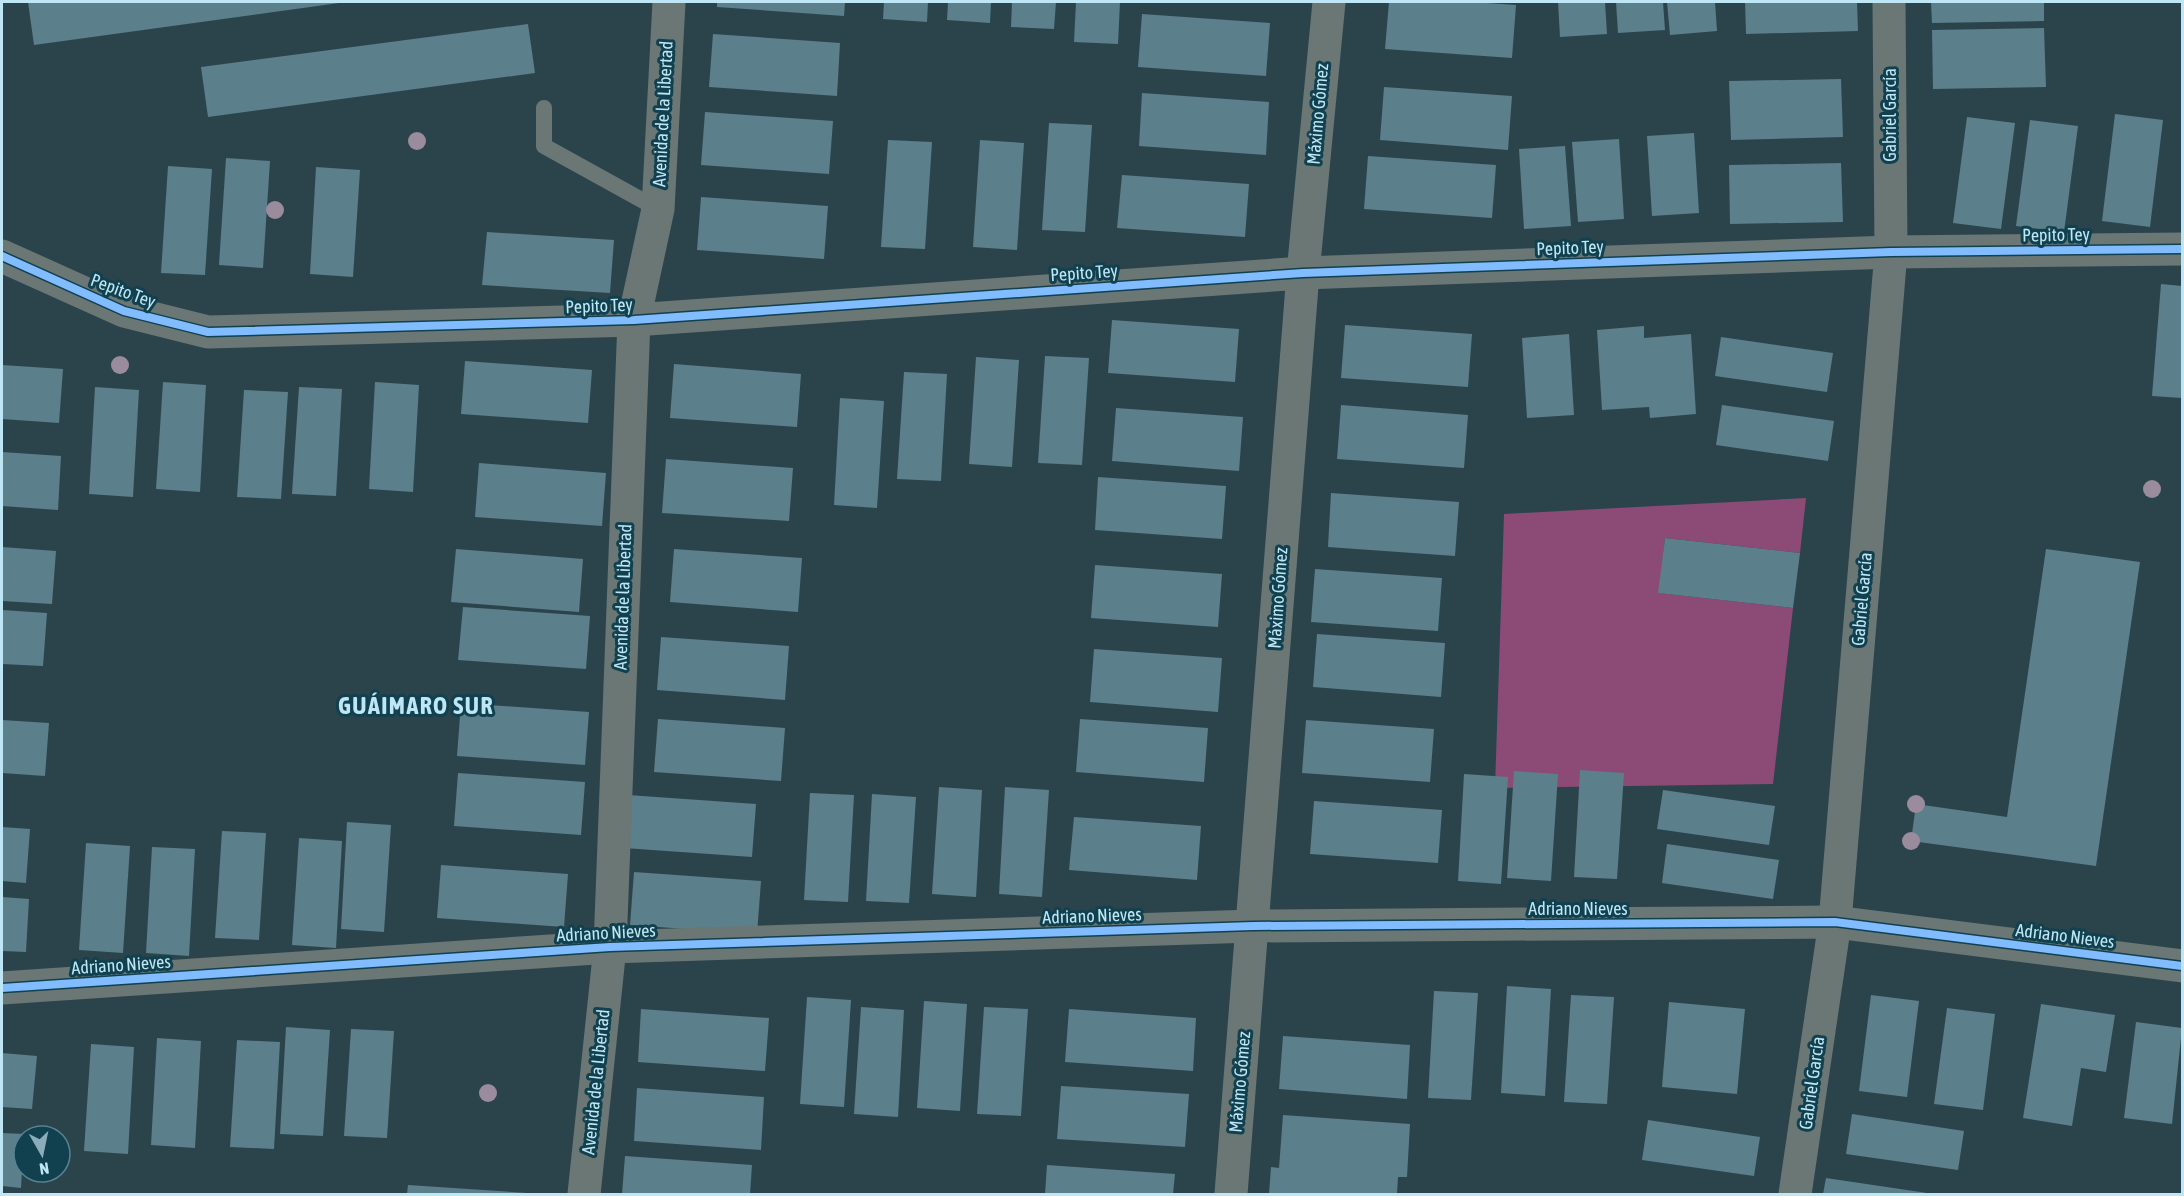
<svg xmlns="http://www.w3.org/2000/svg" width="2184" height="1196" font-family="'Asap Condensed',sans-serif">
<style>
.green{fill:#8b4b76}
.building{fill:#5b7f8b}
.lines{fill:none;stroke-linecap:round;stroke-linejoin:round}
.service{stroke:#6a7774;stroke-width:16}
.minor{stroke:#6a7774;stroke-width:33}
.cycleway-casing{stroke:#11404f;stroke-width:11}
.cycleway{stroke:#80bcff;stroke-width:8}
.tree{fill:#9a8b9d}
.labels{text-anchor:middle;stroke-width:6;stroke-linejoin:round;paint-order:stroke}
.street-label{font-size:18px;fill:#bee6f5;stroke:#11404f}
.district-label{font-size:24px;font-weight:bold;letter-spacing:1.5px;fill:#bee6f5;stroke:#11404f}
</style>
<rect width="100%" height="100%" fill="#2b444c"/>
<!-- green -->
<path class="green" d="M1806 498 1800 553 1665 538 1659 593 1793 608 1773 784 1495 788 1504 514Z"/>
<!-- building -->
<g class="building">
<path d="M28 2H339V3L34 45Z"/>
<path d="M717 2H845L844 16 717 7Z"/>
<path d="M884 2H928L927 22 883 19Z"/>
<path d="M948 2H991L990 23 947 20Z"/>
<path d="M1012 2H1056L1054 29 1011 27Z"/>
<path d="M1076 2H1120L1118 44 1074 42Z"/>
<path d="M1389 2H1473L1516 5 1512 58 1385 49Z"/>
<path d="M1558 2H1605L1607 34 1560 37Z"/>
<path d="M1616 2H1663L1665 30 1618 33Z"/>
<path d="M1667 2H1715L1717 31 1670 35Z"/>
<path d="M1745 2H1857L1858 31 1746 34Z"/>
<path d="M1931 2H2044V21L1932 23Z"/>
<path d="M1142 14 1270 23 1266 76 1138 67Z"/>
<path d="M528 24 535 73 208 117 201 67Z"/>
<path d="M2044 28 2046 87 1933 89 1932 30Z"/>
<path d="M713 34 840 43 837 96 709 87Z"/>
<path d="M1841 79 1843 137 1731 140 1729 81Z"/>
<path d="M1384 87 1512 96 1508 150 1380 140Z"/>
<path d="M1142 93 1269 102 1266 155 1139 146Z"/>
<path d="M705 112 833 121 829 174 701 165Z"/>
<path d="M2115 114 2163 120 2150 227 2102 221Z"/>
<path d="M1967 117 2015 123 2001 229 1953 223Z"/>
<path d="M2030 120 2078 126 2064 232 2016 226Z"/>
<path d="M1049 123 1092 125 1085 232 1042 230Z"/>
<path d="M1694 133 1699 213 1652 216 1647 136Z"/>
<path d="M1619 139 1624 219 1578 222 1572 142Z"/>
<path d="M888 140 932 142 925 249 881 247Z"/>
<path d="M980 140 1024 143 1017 250 973 247Z"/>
<path d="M1565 146 1571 226 1524 229 1519 149Z"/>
<path d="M1368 156 1496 165 1492 218 1364 209Z"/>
<path d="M226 158 270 161 263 268 219 265Z"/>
<path d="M1841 163 1843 222 1730 224 1729 165Z"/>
<path d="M168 166 212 169 205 275 161 273Z"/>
<path d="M316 167 360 170 353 277 310 274Z"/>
<path d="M1122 175 1249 184 1245 237 1117 228Z"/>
<path d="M701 197 828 206 824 259 697 250Z"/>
<path d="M487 232 614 240 610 293 482 285Z"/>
<path d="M2161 284 2182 286V398L2152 396Z"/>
<path d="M1112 320 1239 329 1235 382 1108 373Z"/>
<path d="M1345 325 1472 334 1468 387 1341 378Z"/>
<path d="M1644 326V338L1691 334 1696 414 1650 418 1649 407 1602 410 1597 330Z"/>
<path d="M1569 334 1574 415 1527 418 1522 338Z"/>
<path d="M1721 337 1833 353 1827 392 1715 376Z"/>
<path d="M1045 356 1089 358 1082 465 1038 463Z"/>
<path d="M976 357 1019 360 1012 467 969 464Z"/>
<path d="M465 361 592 370 588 423 461 414Z"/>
<path d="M674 364 801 374 797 427 670 418Z"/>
<path d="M2 365 63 369 59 423 2 419Z"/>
<path d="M904 372 947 374 941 481 897 479Z"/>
<path d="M163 382 206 385 200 492 156 489Z"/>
<path d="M375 382 419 385 413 492 369 489Z"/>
<path d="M95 387 139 390 133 497 89 494Z"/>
<path d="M299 387 342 389 336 496 292 494Z"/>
<path d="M244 390 288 392 281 499 237 497Z"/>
<path d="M840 398 884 401 877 508 834 505Z"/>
<path d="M1341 405 1468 415 1464 468 1337 459Z"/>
<path d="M1722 405 1834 421 1828 461 1716 445Z"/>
<path d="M1116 408 1243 417 1239 471 1112 461Z"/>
<path d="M2 452 61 456 58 510 2 506Z"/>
<path d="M666 459 793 468 789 521 662 513Z"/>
<path d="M479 463 606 473 602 526 475 517Z"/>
<path d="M1098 477 1226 486 1222 539 1095 530Z"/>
<path d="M1331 493 1459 502 1455 556 1328 547Z"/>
<path d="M1665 538 1800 553 1793 608 1658 593Z"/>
<path d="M2 547 56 551 52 604 2 601Z"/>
<path d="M456 549 583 559 579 612 451 602Z"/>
<path d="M674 549 802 558 798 612 670 602Z"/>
<path d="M2046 549 2140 562 2096 866 1911 841 1916 804 2007 817Z"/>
<path d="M1095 565 1222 574 1218 627 1091 618Z"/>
<path d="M1315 569 1442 578 1438 631 1311 622Z"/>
<path d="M463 607 590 616 586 669 458 660Z"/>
<path d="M2 610 47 613 43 666 2 664Z"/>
<path d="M1317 634 1445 643 1441 697 1313 687Z"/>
<path d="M661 637 789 646 785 700 657 690Z"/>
<path d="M1094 649 1222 658 1218 712 1090 702Z"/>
<path d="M461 703 589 712 585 765 457 756Z"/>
<path d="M658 719 785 728 781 781 654 772Z"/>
<path d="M1080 719 1208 728 1204 782 1076 772Z"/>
<path d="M2 720 49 723 45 776 2 773Z"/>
<path d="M1306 720 1434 729 1430 782 1302 773Z"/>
<path d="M1580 770 1624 773 1617 879 1574 877Z"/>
<path d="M1514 771 1558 774 1551 881 1507 878Z"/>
<path d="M458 773 585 782 581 835 454 826Z"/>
<path d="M1464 774 1508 777 1501 884 1458 881Z"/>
<path d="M939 787 982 790 976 897 932 894Z"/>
<path d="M1005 787 1049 790 1042 897 999 894Z"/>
<path d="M1663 790 1775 806 1769 845 1657 829Z"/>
<path d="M810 793 854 795 848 902 804 900Z"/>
<path d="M872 794 916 797 909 903 866 901Z"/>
<path d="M628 795 756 804 752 857 624 848Z"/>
<path d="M1314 801 1442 810 1438 863 1310 854Z"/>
<path d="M1074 817 1201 826 1197 880 1069 870Z"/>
<path d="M347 822 391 825 384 932 341 929Z"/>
<path d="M2 827 30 829 26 883 2 881Z"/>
<path d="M222 831 266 833 259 940 215 938Z"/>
<path d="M299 838 342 841 336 948 292 945Z"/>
<path d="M86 843 130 846 123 953 79 950Z"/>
<path d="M1667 844 1779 860 1773 899 1662 883Z"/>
<path d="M152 847 195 849 189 956 146 953Z"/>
<path d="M441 865 568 874 564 927 437 918Z"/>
<path d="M634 872 761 881 757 934 630 925Z"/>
<path d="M2 897 29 899 26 952 2 951Z"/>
<path d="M1507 986 1551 989 1545 1096 1501 1093Z"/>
<path d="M1434 991 1478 993 1471 1100 1428 1098Z"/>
<path d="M1571 995 1614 997 1607 1104 1564 1102Z"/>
<path d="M1871 995 1919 1001 1907 1097 1859 1091Z"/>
<path d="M807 997 851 1000 844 1107 800 1104Z"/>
<path d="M924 1001 967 1004 960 1111 917 1108Z"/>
<path d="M1669 1002 1745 1009 1737 1094 1662 1087Z"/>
<path d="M2041 1004 2115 1015 2106 1072 2081 1068 2072 1126 2023 1118Z"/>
<path d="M861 1007 904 1010 898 1117 854 1114Z"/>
<path d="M984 1007 1028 1009 1021 1116 977 1114Z"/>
<path d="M1947 1008 1995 1014 1983 1110 1934 1104Z"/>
<path d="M641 1009 769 1018 765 1071 638 1062Z"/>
<path d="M1069 1009 1196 1018 1193 1071 1065 1062Z"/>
<path d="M2136 1022 2182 1028 2172 1124 2124 1118Z"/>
<path d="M286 1027 330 1030 323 1136 280 1134Z"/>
<path d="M351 1029 394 1031 387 1138 344 1136Z"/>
<path d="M1283 1036 1410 1045 1407 1099 1279 1089Z"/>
<path d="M157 1038 201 1041 195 1148 151 1145Z"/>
<path d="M237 1040 280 1042 274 1149 230 1147Z"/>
<path d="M91 1044 134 1047 128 1154 84 1151Z"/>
<path d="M2 1053 37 1056 32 1109 2 1107Z"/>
<path d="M1061 1086 1189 1094 1185 1147 1057 1139Z"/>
<path d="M637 1088 764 1097 761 1150 634 1141Z"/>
<path d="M1852 1114 1964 1131 1958 1170 1846 1154Z"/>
<path d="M1283 1115 1410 1124 1407 1177H1398L1397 1194H1269L1271 1167 1279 1168Z"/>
<path d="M1648 1120 1760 1137 1754 1176 1642 1160Z"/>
<path d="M2 1133 24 1134 21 1188 2 1186Z"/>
<path d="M625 1156 752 1165 750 1194H622Z"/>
<path d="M1047 1165 1175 1174 1173 1194H1045Z"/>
<path d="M1826 1178 1927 1193V1194H1823Z"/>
<path d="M408 1185 527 1193V1194H407Z"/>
</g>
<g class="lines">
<!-- service -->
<path class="service" d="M544 108V146L658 209"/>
<!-- minor -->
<g class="minor">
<path d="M2 256 124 311 208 332 634 320 1303 273 1891 252 2182 249"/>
<path d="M2 988 610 947 1253 926 1835 922 2182 966"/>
<path d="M584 1194 610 947 634 320 658 209 669 2"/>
<path d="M1231 1194 1303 273 1329 2"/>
<path d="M1795 1194 1835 922 1891 252 1889 2"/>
</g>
<defs>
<g id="cycleway">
<path d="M2 256 124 311 208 332 634 320 1303 273 1891 252 2182 249"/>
<path d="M2 988 610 947 1253 926 1835 922 2182 966"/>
</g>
</defs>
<!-- cycleway casing -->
<use href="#cycleway" class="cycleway-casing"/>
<!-- cycleway -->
<use href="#cycleway" class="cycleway"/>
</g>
<!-- trees -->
<g class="tree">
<circle cx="417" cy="141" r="9"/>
<circle cx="275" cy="210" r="9"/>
<circle cx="120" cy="365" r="9"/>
<circle cx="2152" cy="489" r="9"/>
<circle cx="1916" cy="804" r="9"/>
<circle cx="1911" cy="841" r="9"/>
<circle cx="488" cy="1093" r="9"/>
</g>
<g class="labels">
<!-- street labels -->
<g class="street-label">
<text transform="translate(663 114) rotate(-87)" y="6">Avenida de la Libertad</text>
<text transform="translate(1318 114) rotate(-85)" y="6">Máximo Gómez</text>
<text transform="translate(1890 115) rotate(-90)" y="6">Gabriel García</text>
<text transform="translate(2056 235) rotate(-1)" y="6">Pepito Tey</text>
<text transform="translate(1570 248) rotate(-2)" y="6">Pepito Tey</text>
<text transform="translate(1084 273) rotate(-4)" y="6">Pepito Tey</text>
<text transform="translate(123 291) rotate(20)" y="6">Pepito Tey</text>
<text transform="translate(599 306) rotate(-2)" y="6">Pepito Tey</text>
<text transform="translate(623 597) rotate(-88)" y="6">Avenida de la Libertad</text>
<text transform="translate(1278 598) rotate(-86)" y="6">Máximo Gómez</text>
<text transform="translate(1862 599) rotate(-85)" y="6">Gabriel García</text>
<text x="1578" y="915">Adriano Nieves</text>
<text transform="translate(1092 916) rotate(-2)" y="6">Adriano Nieves</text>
<text transform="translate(606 933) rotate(-3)" y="6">Adriano Nieves</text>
<text transform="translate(2065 936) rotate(7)" y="6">Adriano Nieves</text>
<text transform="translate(121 965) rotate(-4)" y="6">Adriano Nieves</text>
<text transform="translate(596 1082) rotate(-84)" y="6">Avenida de la Libertad</text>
<text transform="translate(1240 1082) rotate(-85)" y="6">Máximo Gómez</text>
<text transform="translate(1812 1083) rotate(-82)" y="6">Gabriel García</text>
</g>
<!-- district labels -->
<g class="district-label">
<text x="416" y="714">GUÁIMARO SUR</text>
</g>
</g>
<!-- border -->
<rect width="2184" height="1196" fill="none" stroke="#bee6f5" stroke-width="6"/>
<!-- north arrow -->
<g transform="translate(42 1154) rotate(171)"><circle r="28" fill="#11404f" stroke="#568291" stroke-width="1.5"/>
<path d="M0-4.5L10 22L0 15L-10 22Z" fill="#8badba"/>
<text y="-9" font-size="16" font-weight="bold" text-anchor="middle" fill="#bee6f5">N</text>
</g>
</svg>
